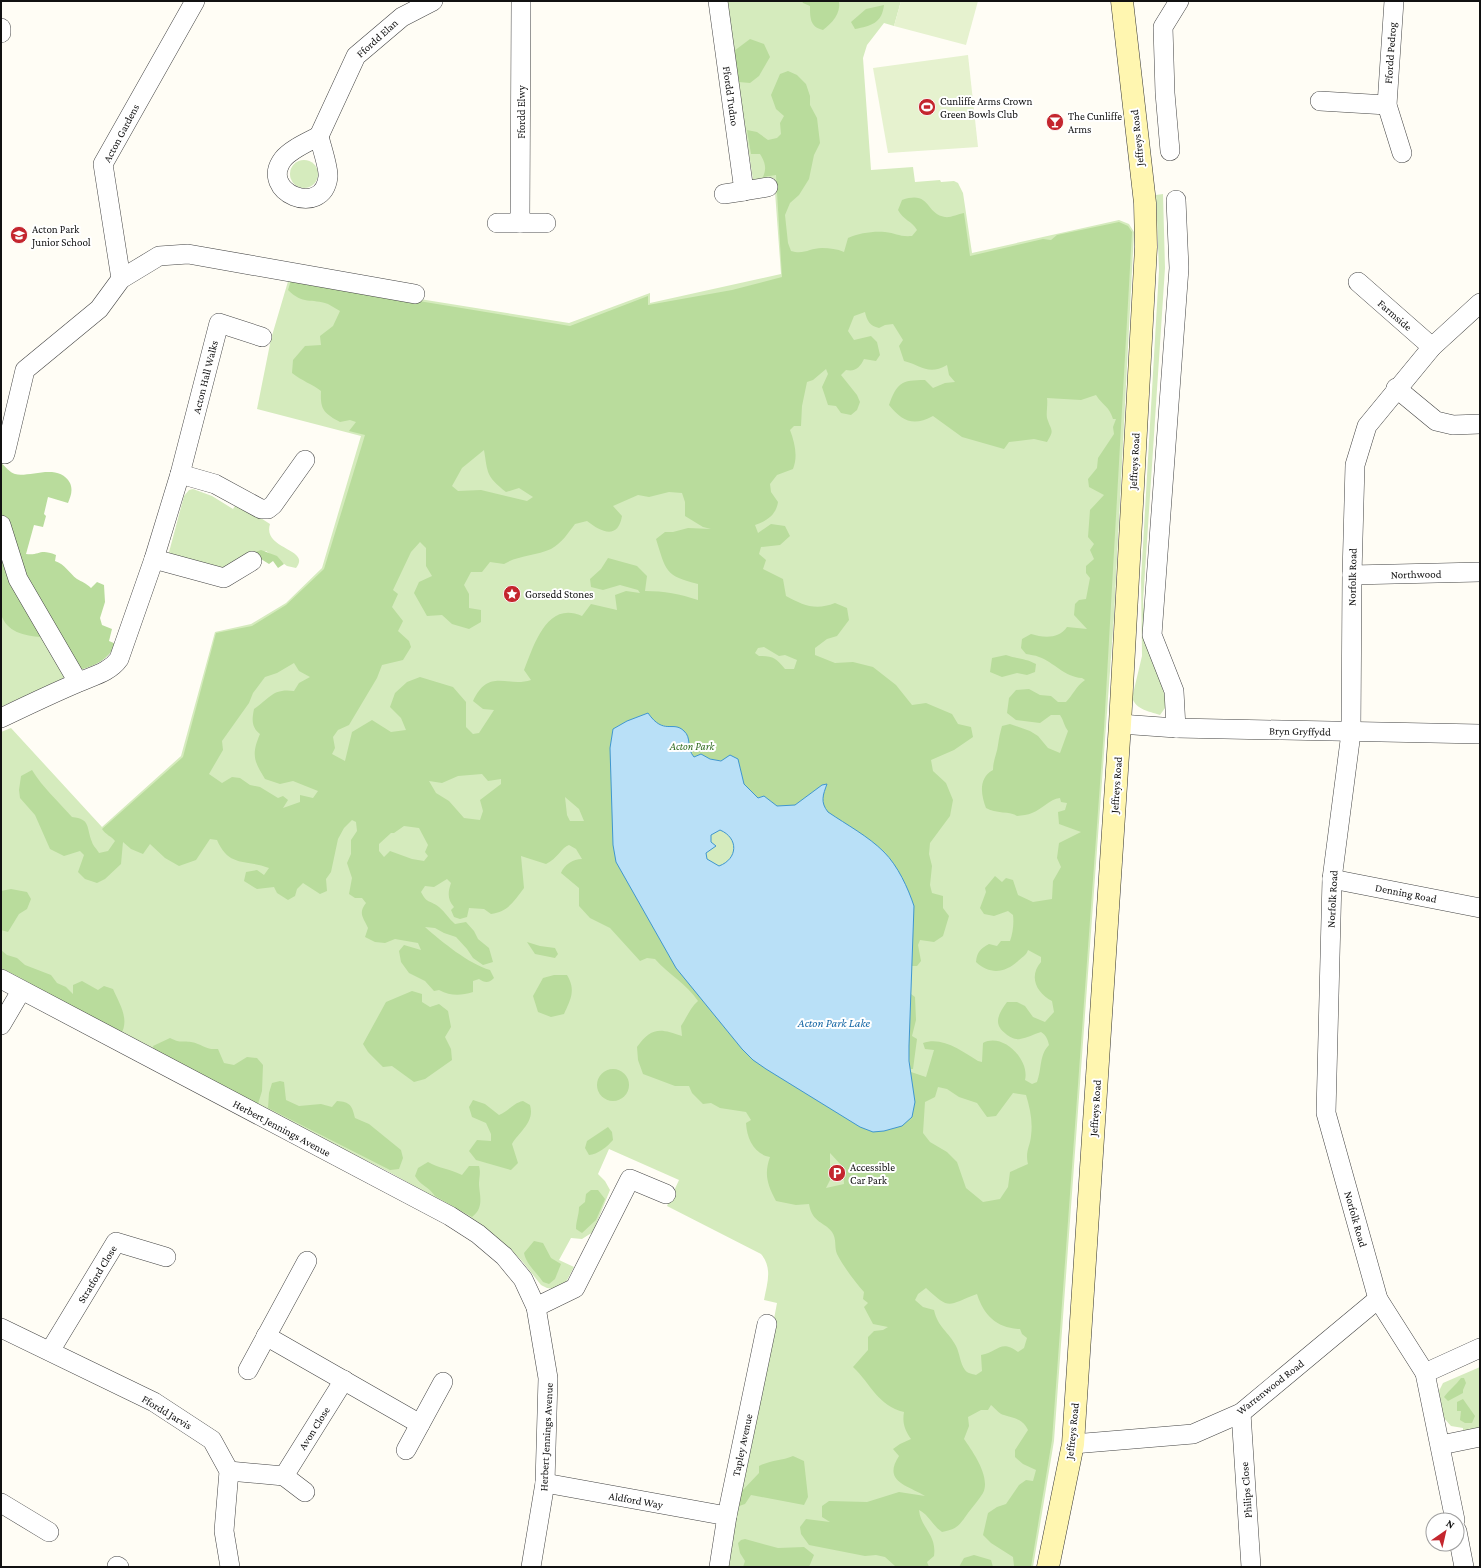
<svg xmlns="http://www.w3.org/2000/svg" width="1481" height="1568" font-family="'Crimson Pro',serif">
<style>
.green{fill:#d5ebbd}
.forest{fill:#b9dc9c;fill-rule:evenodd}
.pitch{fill:#e6f2cf}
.water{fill:#b9e0f7;stroke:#3f96cf;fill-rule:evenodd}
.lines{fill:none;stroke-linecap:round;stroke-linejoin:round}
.street-casing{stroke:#444;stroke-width:20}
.secondary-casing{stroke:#333;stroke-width:23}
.street{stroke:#fff;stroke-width:19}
.secondary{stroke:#fff6b0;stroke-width:22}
.labels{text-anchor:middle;stroke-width:4;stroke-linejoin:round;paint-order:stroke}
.street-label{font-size:11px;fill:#111;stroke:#fff}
.poi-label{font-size:11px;fill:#111;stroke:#fff;text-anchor:start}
.park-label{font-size:11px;font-style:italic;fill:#2f6b1f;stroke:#fff}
.water-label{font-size:12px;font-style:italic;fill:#1768a6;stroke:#fff}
</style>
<rect width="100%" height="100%" fill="#fffdf5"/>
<!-- green -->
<g class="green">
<path d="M726 1H901L894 26 884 23 867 45 863 58 871 170 913 167 915 182 940 180 941 182 954 181 958 183 963 193 972 253 1119 220 1129 224 1134 232 1114 616 1054 1441 1033 1567H727L777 1303 764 1300C767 1284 773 1268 761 1254L667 1206 679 1180 609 1149 598 1174 605 1181 610 1190 593 1232 582 1239 571 1238 559 1260 574 1267 566 1282 554 1289 547 1288 541 1285 522 1261 509 1248 468 1216 389 1172 195 1075 1 971V732L11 728 102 827 181 756 215 632 251 624 286 603 322 568 361 436 257 409 271 339 289 278 569 323 650 293V303L781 274 774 178 753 180Z"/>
<circle cx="304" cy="174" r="14"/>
<path d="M1163 194 1165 268 1143 602 1148 637 1166 700 1165 708 1160 715C1148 711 1137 710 1132 698L1142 656 1141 579 1159 270 1156 195Z"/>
<path d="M193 489 212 496 233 509 238 501 245 508 270 524C262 550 312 548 296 568L287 566 266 551 232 571 168 556 184 496 189 490Z"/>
<path d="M1 550 68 676 1 707Z"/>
<path d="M1480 1367V1430L1463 1433V1428L1451 1426 1443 1417 1439 1391 1443 1383Z"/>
</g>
<!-- forest -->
<g class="forest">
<path d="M802 1H839C841 14 832 23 823 30 810 27 810 18 810 6L803 3Z"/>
<path d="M884 5C882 23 871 26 855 29L851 22 866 9Z"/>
<path d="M750 39 764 44 770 57 759 76 750 83 739 82 734 51Z"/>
<path d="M788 71 797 75 806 84 810 96V105L817 118 820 143 814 155 809 179 799 195 790 203 785 215 788 243 791 251C804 255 810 248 822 248 830 248 837 249 844 252L848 238C859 233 873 231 885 232 896 233 899 237 912 236L917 230C912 221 903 220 898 210L902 200C931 190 925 214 945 217 950 218 958 214 964 213L970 256 1043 239 1051 240 1057 235 1119 222 1128 226 1132 232 1104 729 1052 1440 1031 1567H1010L1014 1566 1013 1557 991 1543 983 1535 988 1513 997 1507 1006 1504 1019 1485 1026 1480 1033 1481 1036 1470 1023 1464 1015 1457V1450L1028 1430C1022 1418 1015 1419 1004 1415 999 1414 995 1408 991 1405L988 1410H981L968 1417 969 1426 964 1439C973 1452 991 1477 983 1493 979 1500 973 1506 968 1513 959 1526 957 1529 942 1532 932 1525 929 1515 919 1510 921 1529 937 1534 934 1556L927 1562 929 1567H898L895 1566 885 1557 876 1555 865 1556 809 1545 801 1534 800 1527 806 1519 830 1522 822 1517V1506L829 1501 867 1502 899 1492 925 1496C908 1485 882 1482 899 1456L893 1449 900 1444 911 1439C905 1430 902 1423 904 1412 878 1406 871 1384 853 1367L868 1350V1337L874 1331 883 1330 888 1327 873 1324 864 1307 868 1303 863 1299 864 1292C855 1282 843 1266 837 1254 834 1247 837 1239 832 1232 825 1222 812 1223 809 1204L796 1205 776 1201C767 1184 764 1174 770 1157 754 1154 747 1139 746 1123L751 1120 746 1112 720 1108 711 1103 703 1104 692 1093 689 1086H675L643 1074 638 1060 637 1047C651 1027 660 1028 682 1036L681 1026C687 1017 690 1008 698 1001 687 984 668 974 655 959L647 958 640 961 610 928 590 918 579 906V888L561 873C564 865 573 859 582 859L576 849 569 845C562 847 557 859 546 864L521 856 524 888C514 901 508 912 491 914L484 909 469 908 467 917 460 919 454 917 451 910 454 907C447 899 448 892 451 883L447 879 434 887 425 886 421 892C427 904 430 900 439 907 445 912 449 919 455 924L466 922 474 931 478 939 489 948 493 962 483 965 473 958 467 949 456 937 444 933 435 928 425 927C442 942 469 964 490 970L494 978C489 983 485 983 479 979L473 981V992C460 996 451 996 439 990L434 991 425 981 409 973 401 962 399 951 404 945 421 950 418 943 395 939 385 943 375 942 365 937 368 928C363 917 358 913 366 903L362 898H355L349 894 352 878 347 863 351 854V840L357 831 356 822 352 820 344 828 338 839 331 872 326 879 327 891 320 894 303 883 297 889 295 896 288 900 277 893 274 887 257 889 244 881 246 872 257 870 264 875 269 868C246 859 229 868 217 840L210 839 196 860 179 866 165 858 150 844 143 854 131 849 123 842 121 864 105 879 97 883 85 879 78 872 84 855 80 851 64 856 50 849 35 815 20 798 19 790 21 776 32 770C43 788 58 801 72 817 91 819 86 827 92 842 93 846 97 849 99 853L108 851 115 841C111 836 106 835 102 829L183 757 216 633 252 626 286 605 324 569 365 435 349 431 356 422 350 420 340 422C324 413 320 410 321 391 312 384 302 381 292 373L293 360 305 346 321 345 320 336 333 326 340 311C336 309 332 306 328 304 311 298 303 305 288 290L291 280 570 326 648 296V305L732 290 782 277 776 175 763 177C767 168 765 162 760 154H751L747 130 757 132 768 140 777 138 781 134 780 123 784 116 776 109 771 95 780 74ZM865 312C867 321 870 326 879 328L885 325 893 324 903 340 899 346 904 361C921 365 928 376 947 365L949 375 955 382 945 383 933 388 925 380C901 380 897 383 889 405 902 421 913 427 933 416L962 437 1004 449 1009 442 1034 439 1047 442C1055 429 1051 431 1047 418 1046 413 1048 404 1047 398L1081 400 1096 395C1103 406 1109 406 1113 419H1116L1113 427 1114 434 1098 458 1097 468 1088 479 1089 487 1104 495 1090 510 1088 537 1094 544 1090 550 1094 559 1086 566V573L1090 578 1086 599 1079 600 1075 604 1074 615 1087 629 1067 627C1059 639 1044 638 1031 634L1022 639 1021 648 1026 654C1030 655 1035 655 1039 657 1054 662 1064 677 1082 678L1085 680C1076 686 1073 695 1066 702H1058L1051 696 1040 695 1029 689 1016 690 1009 698 1007 713 1016 720 1040 723 1051 715H1060C1064 721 1064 726 1068 731L1060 753 1048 748 1038 736 1030 731 1010 724 1002 726C1000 733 999 738 998 745 997 754 993 760 993 770 978 778 981 795 986 808 995 814 1011 811 1017 816 1022 815 1028 815 1032 813 1043 809 1049 799 1060 798L1061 802 1067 803 1065 810 1058 812 1059 824 1081 832 1059 843 1057 858 1061 867 1053 881 1052 899 1033 902 1018 895 1013 880 1006 878 1002 882 995 876 985 888 986 892 980 908 984 914 994 916 1008 911 1013 915C1014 923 1013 933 1010 941H1001L997 946 989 944C980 949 977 952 976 962 990 975 1005 973 1018 961 1022 957 1026 956 1028 950L1041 957V962C1028 977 1037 993 1052 1001L1054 1012 1045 1022 1033 1017 1025 1006 1017 1002H1007C999 1013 992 1024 1006 1034 1009 1037 1016 1040 1020 1039 1027 1038 1034 1034 1041 1032 1046 1035 1048 1040 1049 1045 1039 1055 1042 1069 1037 1082L1032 1084 1025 1080C1030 1060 1003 1032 983 1043L982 1062 978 1061C962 1051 942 1036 923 1043L925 1049 934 1050 926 1077 911 1072 613 825 610 748 613 729 627 721 648 713C657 726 658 724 672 727 677 728 684 734 688 737L689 750 694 757 701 754C714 762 724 761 737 759L744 784 758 798 764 796 777 806 795 805 822 785 827 784 822 797 824 806 842 834 880 848 886 853 907 963 912 966H917L921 961 918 945 920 940 934 942 943 936 949 916 943 908V896L932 893 930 885 932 866 929 854 930 843 950 816 953 800 946 783 933 771 931 760 954 750 973 737 971 727 958 724 952 714 926 703 912 705 896 685 873 667 853 662 835 663 815 655V648L827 639 837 636 849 620 847 608 835 603C815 611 803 605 786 596L783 579 763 569 766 560 759 554 761 547 780 545 790 536 785 526 771 524 758 533 755 525C767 521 776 515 778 502L771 492 770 484 777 475 793 469C798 457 795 443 790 430L794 426H801L802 406 807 382 813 380 826 369 828 374 822 387 828 405 836 406 841 413 851 415 857 410 860 402 857 395 841 375 846 370C856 372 860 367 864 359L876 361 880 355 877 342 871 336 854 340 848 331 854 316ZM484 450C488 474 486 476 506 492L519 488 533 497 527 501 481 490 458 491 452 486 462 468ZM669 492 682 493 685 502V516L703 527 711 529 688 528 673 532H665L656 539C666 571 665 576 698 584V600C680 594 664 591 645 591L647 576 637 566 608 558 601 569 590 579 591 587 603 590 620 585 638 590 640 593 626 591 615 595 617 610 591 604 582 616C547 600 534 645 524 670L531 680C507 688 489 667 473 701L483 709 494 710 479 733 473 734 466 727V702L453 687 420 677 407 682 395 693 390 707 401 718 406 730 391 732 372 720 352 732 345 761 332 754 335 748 333 737 338 730 349 725 377 678 382 665 403 660 411 647 409 641 398 631 403 621 392 607 398 594 393 590 411 552 420 542 426 548V566L432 576 419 582 414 593 427 616 442 615 452 624 469 629 481 622V610L469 608V594L464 585 471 572H482L490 562 504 564C519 555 536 556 551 549 562 543 568 533 575 524L587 521C601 532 618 540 622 516L613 506 638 495 649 497ZM764 647 779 656 785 655 797 660 794 669H785C776 658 773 656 759 656L755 653 758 648ZM294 663 299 671 310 677 299 683 294 691C273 688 270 698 254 709 252 719 251 727 260 734 251 755 254 761 265 779L280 784 293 781 318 791 313 798 300 795V802L283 808 288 800 283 796 278 798 260 787 250 785 240 778 232 777 222 783 209 774 223 750 222 741 249 703 253 693 265 677 277 673ZM482 774 488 781 501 779V784L480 800 483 811 480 820 464 818 449 801 436 793 429 781 442 783 458 776ZM565 797 579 809 584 821H570L567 815ZM404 826 419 828 428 845 425 852 428 856 424 861 412 859 390 851 384 857 379 851V844L391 833H394ZM938 1087 947 1089 959 1097 977 1103 987 1117 996 1116 1013 1093 1026 1095C1030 1108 1033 1122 1031 1136 1030 1147 1025 1151 1028 1164L1010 1172 1008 1187 1000 1199 983 1202 966 1188 957 1162 947 1152 930 1142 923 1133 925 1102 935 1097ZM830 1153 843 1167 844 1184 826 1188 830 1180ZM926 1288C951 1311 947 1305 977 1294 984 1316 997 1328 1020 1329L1022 1334 1027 1338 1024 1348 1018 1352C1000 1339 999 1352 981 1355L982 1371 976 1375C972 1374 967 1373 965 1370 960 1363 960 1354 956 1346 949 1332 938 1328 934 1310L923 1307 915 1300 918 1294Z"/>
<path d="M1 463C5 466 10 473 15 474 29 478 59 462 70 483 73 490 71 496 68 503L48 497 44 514 46 516 43 527 34 525 26 554C40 556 39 548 56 555L55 561C65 564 69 573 77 579 82 582 86 583 91 588L97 582 104 585 105 602 100 618 102 625 112 629 109 641 116 644C108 660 95 666 79 670L1 543Z"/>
<path d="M261 550 277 556 284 564 278 568 273 561 269 564 261 559 257 561 250 554Z"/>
<path d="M1 558 10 583 41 637C25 636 6 632 1 614Z"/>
<path d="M1006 655C1017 659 1025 658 1036 664L1035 672 1027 675 1017 673 1002 677 990 672 992 658Z"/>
<path d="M11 889 27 892 31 899 27 909 19 914 8 932 1 930V891Z"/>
<path d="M527 942 540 946 555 948 558 954 555 958 535 954Z"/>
<path d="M1 950 7 955 17 958 25 965 51 975 57 983 66 987 73 994V985L82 981 98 990 104 986 113 989C119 1003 130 1019 121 1034L91 1020 21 978 1 968Z"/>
<path d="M554 975H567C576 990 571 999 564 1014L551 1017 538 1012 533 996 543 978Z"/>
<path d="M911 983V994L915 997 916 1020 912 1036 917 1039 913 1069H910L909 1054 902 1037Z"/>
<path d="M412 991 422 994V1002L430 1007 439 1004 448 1011 451 1027 445 1037 451 1049 452 1060 425 1079 414 1082 392 1066 383 1067 368 1052 363 1044 386 1002Z"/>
<path d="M170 1038C182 1044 182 1040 191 1042 203 1044 204 1050 218 1049L224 1063 234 1065 247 1057 257 1058 263 1065 262 1091 258 1104 154 1053 153 1046Z"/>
<circle cx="613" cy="1085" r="16"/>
<path d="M280 1081 284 1082 286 1100 299 1106 321 1104 332 1107 337 1101C350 1102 352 1105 355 1118L369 1124 401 1150 403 1158 399 1169 390 1170 268 1108 269 1093 272 1083Z"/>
<path d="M473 1100 485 1104 499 1115C509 1111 513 1103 523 1101L530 1105C535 1122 520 1131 512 1144L518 1163 511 1170 476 1160 469 1151 477 1140 491 1141V1134L486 1123 472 1117 469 1107Z"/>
<path d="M608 1127 612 1132 613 1140C608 1146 597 1155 589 1155L585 1148 587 1141Z"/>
<path d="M428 1162C438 1168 450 1169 462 1175L469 1166H479C481 1173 479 1177 479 1185 480 1197 484 1208 472 1217L435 1196C429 1187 420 1185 415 1176L418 1168Z"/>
<path d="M591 1190H598L605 1199 596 1220 582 1233 576 1229C576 1221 579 1215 579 1207L585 1202 586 1194Z"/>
<path d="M534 1241 543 1243 551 1258 561 1264 555 1279 549 1284 543 1282C537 1273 526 1264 524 1253Z"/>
<path d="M1461 1378H1464L1466 1383 1463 1390V1393L1448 1401 1444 1397C1449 1390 1456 1385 1461 1378Z"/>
<path d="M1463 1399 1475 1416 1472 1423H1465L1460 1420 1461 1411H1457V1402Z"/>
<path d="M793 1456 804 1461 808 1497 804 1505 751 1495 745 1504 739 1506 741 1492 759 1473V1466C771 1460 781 1461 793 1456Z"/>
<path d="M745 1539 778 1548 804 1547 814 1555 809 1567H743L745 1561 740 1553 738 1543 741 1540Z"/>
<path d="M974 1555 991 1560 993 1567H959L964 1558Z"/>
</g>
<!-- pitch -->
<g class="pitch">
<path d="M901 1H978L966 45 894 26Z"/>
<path d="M968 55 978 147 888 153 873 68Z"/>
</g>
<!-- water -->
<path class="water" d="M648 713C664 736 673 720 684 731 692 738 686 748 694 757L701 754 710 759 721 761 730 755 738 759 744 784 758 798 764 796 777 806 795 805 822 785 827 784C823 795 820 802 828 812 847 825 868 836 884 852 898 866 908 888 914 906L909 1046V1061L915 1102 912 1117 902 1126 884 1131 873 1132 860 1127 766 1069 753 1060 742 1049 676 968 616 862 613 845 610 748 613 729 627 721ZM720 830C739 838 738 859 719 866L707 859 706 853 716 846 711 842V835Z"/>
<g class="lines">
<defs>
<g id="street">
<path d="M718 1 744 191 768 187"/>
<path d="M1394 1 1387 105 1402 153"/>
<path d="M1 28V33"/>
<path d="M1320 101 1387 105"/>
<path d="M319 136 356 56 402 17 433 1"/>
<path d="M319 136C321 146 329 168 328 177 323 219 258 192 283 159 291 149 308 142 319 136Z"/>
<path d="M1170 151 1165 93 1163 27 1179 1"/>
<path d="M724 194 744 191"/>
<path d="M1176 200 1179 268 1152 635 1174 691 1176 728"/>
<path d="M497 223H546"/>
<path d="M520 223 521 1"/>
<path d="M121 279 159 256 188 254 415 294"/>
<path d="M1358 282 1432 347"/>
<path d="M1396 388 1436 421 1453 425 1480 424"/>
<path d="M5 454 25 370 99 309 121 279 103 164 195 1"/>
<path d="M180 474 215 484 261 509H268L273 505 305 460"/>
<path d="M1 525 18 579 78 682"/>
<path d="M154 559 224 578 252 561"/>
<path d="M1352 575 1480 572"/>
<path d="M1 718C26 706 51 694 77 683 92 676 109 673 119 659L154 559 180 474 219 323 262 337"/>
<path d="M1120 724 1176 728 1480 734"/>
<path d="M1332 879 1480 908"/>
<path d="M1 979 450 1216 478 1234 504 1256 523 1279 536 1307 548 1378 545 1483 531 1567"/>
<path d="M1 1025 21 991"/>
<path d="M536 1307 575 1288 630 1179 666 1194"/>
<path d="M1 1328 154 1402 212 1440 229 1471 224 1531 230 1567"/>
<path d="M266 1336 420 1424"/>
<path d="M50 1351 116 1242 166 1257"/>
<path d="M248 1370 307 1261"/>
<path d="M1425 1373 1480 1348"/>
<path d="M1241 1413 1251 1567"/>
<path d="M1073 1444 1193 1434 1241 1413 1378 1299"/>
<path d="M1441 1445 1480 1437"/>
<path d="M406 1450 443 1382"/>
<path d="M229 1471 284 1476 344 1380"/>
<path d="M284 1476 305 1492"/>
<path d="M545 1483 727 1516"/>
<path d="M1 1503 49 1532"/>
<path d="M1455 1520 1425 1373 1378 1299 1326 1113 1332 879 1351 733 1352 575 1355 465 1367 426 1432 347 1480 303"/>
<path d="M1457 1531 1464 1567"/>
<path d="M117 1566 119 1567"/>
<path d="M719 1567 727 1516 767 1324"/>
</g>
<path id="secondary" d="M1048 1567 1073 1444 1120 724 1146 247 1145 203 1122 1"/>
</defs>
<!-- street casing -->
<use href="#street" class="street-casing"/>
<!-- secondary casing -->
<use href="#secondary" class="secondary-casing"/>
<!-- street -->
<use href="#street" class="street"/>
<!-- secondary -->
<use href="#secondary" class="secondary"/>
</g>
<!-- icons -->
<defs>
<symbol id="stadium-disc" viewBox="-11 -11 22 22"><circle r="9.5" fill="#c4262e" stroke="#fff"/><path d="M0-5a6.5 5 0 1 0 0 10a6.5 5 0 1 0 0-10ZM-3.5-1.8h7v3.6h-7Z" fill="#fff"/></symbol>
<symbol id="bar-disc" viewBox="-11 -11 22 22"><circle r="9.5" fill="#c4262e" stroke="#fff"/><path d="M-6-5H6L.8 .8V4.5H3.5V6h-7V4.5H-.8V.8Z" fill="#fff"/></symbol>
<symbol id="school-disc" viewBox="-11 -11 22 22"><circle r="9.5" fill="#c4262e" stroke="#fff"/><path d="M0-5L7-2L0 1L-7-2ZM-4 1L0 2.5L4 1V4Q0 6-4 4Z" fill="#fff"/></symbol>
<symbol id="sight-disc" viewBox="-11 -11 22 22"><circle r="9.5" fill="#c4262e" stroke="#fff"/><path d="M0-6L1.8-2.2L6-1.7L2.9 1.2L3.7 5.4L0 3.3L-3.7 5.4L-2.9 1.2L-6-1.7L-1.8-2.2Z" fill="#fff"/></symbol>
<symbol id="parking-disc" viewBox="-11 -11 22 22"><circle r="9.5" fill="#c4262e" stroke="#fff"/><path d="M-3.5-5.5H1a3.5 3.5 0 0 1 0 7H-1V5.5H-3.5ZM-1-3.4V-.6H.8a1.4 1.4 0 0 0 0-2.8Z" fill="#fff"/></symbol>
</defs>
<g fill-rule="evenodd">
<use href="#stadium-disc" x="917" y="97" width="20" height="20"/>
<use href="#bar-disc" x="1045" y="112" width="20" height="20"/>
<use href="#school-disc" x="9" y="225" width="20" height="20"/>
<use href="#sight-disc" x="502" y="584" width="20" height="20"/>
<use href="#parking-disc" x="827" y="1163" width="20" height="20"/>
</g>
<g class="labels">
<!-- street labels -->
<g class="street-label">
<text transform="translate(377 38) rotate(-42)" y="4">Ffordd Elan</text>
<text transform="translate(1390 53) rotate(-86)" y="4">Ffordd Pedrog</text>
<text transform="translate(731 96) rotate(82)" y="4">Ffordd Tudno</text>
<text transform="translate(521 112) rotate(-90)" y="4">Ffordd Elwy</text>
<text transform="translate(121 133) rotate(-62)" y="4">Acton Gardens</text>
<text transform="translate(1137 138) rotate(-96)" y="4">Jeffreys Road</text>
<text transform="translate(1395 315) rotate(41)" y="4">Farmside</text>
<text transform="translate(205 377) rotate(-76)" y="4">Acton Hall Walks</text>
<text transform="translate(1134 461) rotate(-87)" y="4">Jeffreys Road</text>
<text transform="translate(1416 574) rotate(-1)" y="4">Northwood</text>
<text transform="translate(1352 577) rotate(-89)" y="4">Norfolk Road</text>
<text transform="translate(1300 731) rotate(1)" y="4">Bryn Gryffydd</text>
<text transform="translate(1116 785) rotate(-86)" y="4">Jeffreys Road</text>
<text transform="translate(1406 893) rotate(11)" y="4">Denning Road</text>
<text transform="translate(1332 899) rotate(-87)" y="4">Norfolk Road</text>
<text transform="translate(1095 1108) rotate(-86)" y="4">Jeffreys Road</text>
<text transform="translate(282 1128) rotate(28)" y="4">Herbert Jennings Avenue</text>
<text transform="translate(1356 1219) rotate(74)" y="4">Norfolk Road</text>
<text transform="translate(97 1274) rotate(-59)" y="4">Stratford Close</text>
<text transform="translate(1270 1387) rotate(-38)" y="4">Warrenwood Road</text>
<text transform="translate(167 1412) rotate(31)" y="4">Ffordd Jarvis</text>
<text transform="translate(314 1428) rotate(-58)" y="4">Avon Close</text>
<text transform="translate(1072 1431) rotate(-84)" y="4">Jeffreys Road</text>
<text transform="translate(546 1437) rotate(-87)" y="4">Herbert Jennings Avenue</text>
<text transform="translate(742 1445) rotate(-78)" y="4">Tapley Avenue</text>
<text transform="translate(1246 1490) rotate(-94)" y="4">Philips Close</text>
<text transform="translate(636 1500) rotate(10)" y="4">Aldford Way</text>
</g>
<!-- poi labels -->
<g class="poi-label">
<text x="940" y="105">Cunliffe Arms Crown<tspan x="940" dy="13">Green Bowls Club</tspan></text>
<text x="1068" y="120">The Cunliffe<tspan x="1068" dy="13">Arms</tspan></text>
<text x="32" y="233">Acton Park<tspan x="32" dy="13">Junior School</tspan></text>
<text x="525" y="598">Gorsedd Stones</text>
<text x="850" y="1171">Accessible<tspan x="850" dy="13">Car Park</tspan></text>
</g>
<!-- park labels -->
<g class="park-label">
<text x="692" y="750">Acton Park</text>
</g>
<!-- water labels -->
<g class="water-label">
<text x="834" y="1027">Acton Park Lake</text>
</g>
</g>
<!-- border -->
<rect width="1481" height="1568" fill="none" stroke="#111111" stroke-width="4"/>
<!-- north arrow -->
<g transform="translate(1445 1532) rotate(34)"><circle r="19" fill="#ffffff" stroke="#a0a0a0"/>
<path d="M0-3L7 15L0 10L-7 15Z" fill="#c4262e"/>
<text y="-6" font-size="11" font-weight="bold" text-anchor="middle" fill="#111111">N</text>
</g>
</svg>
